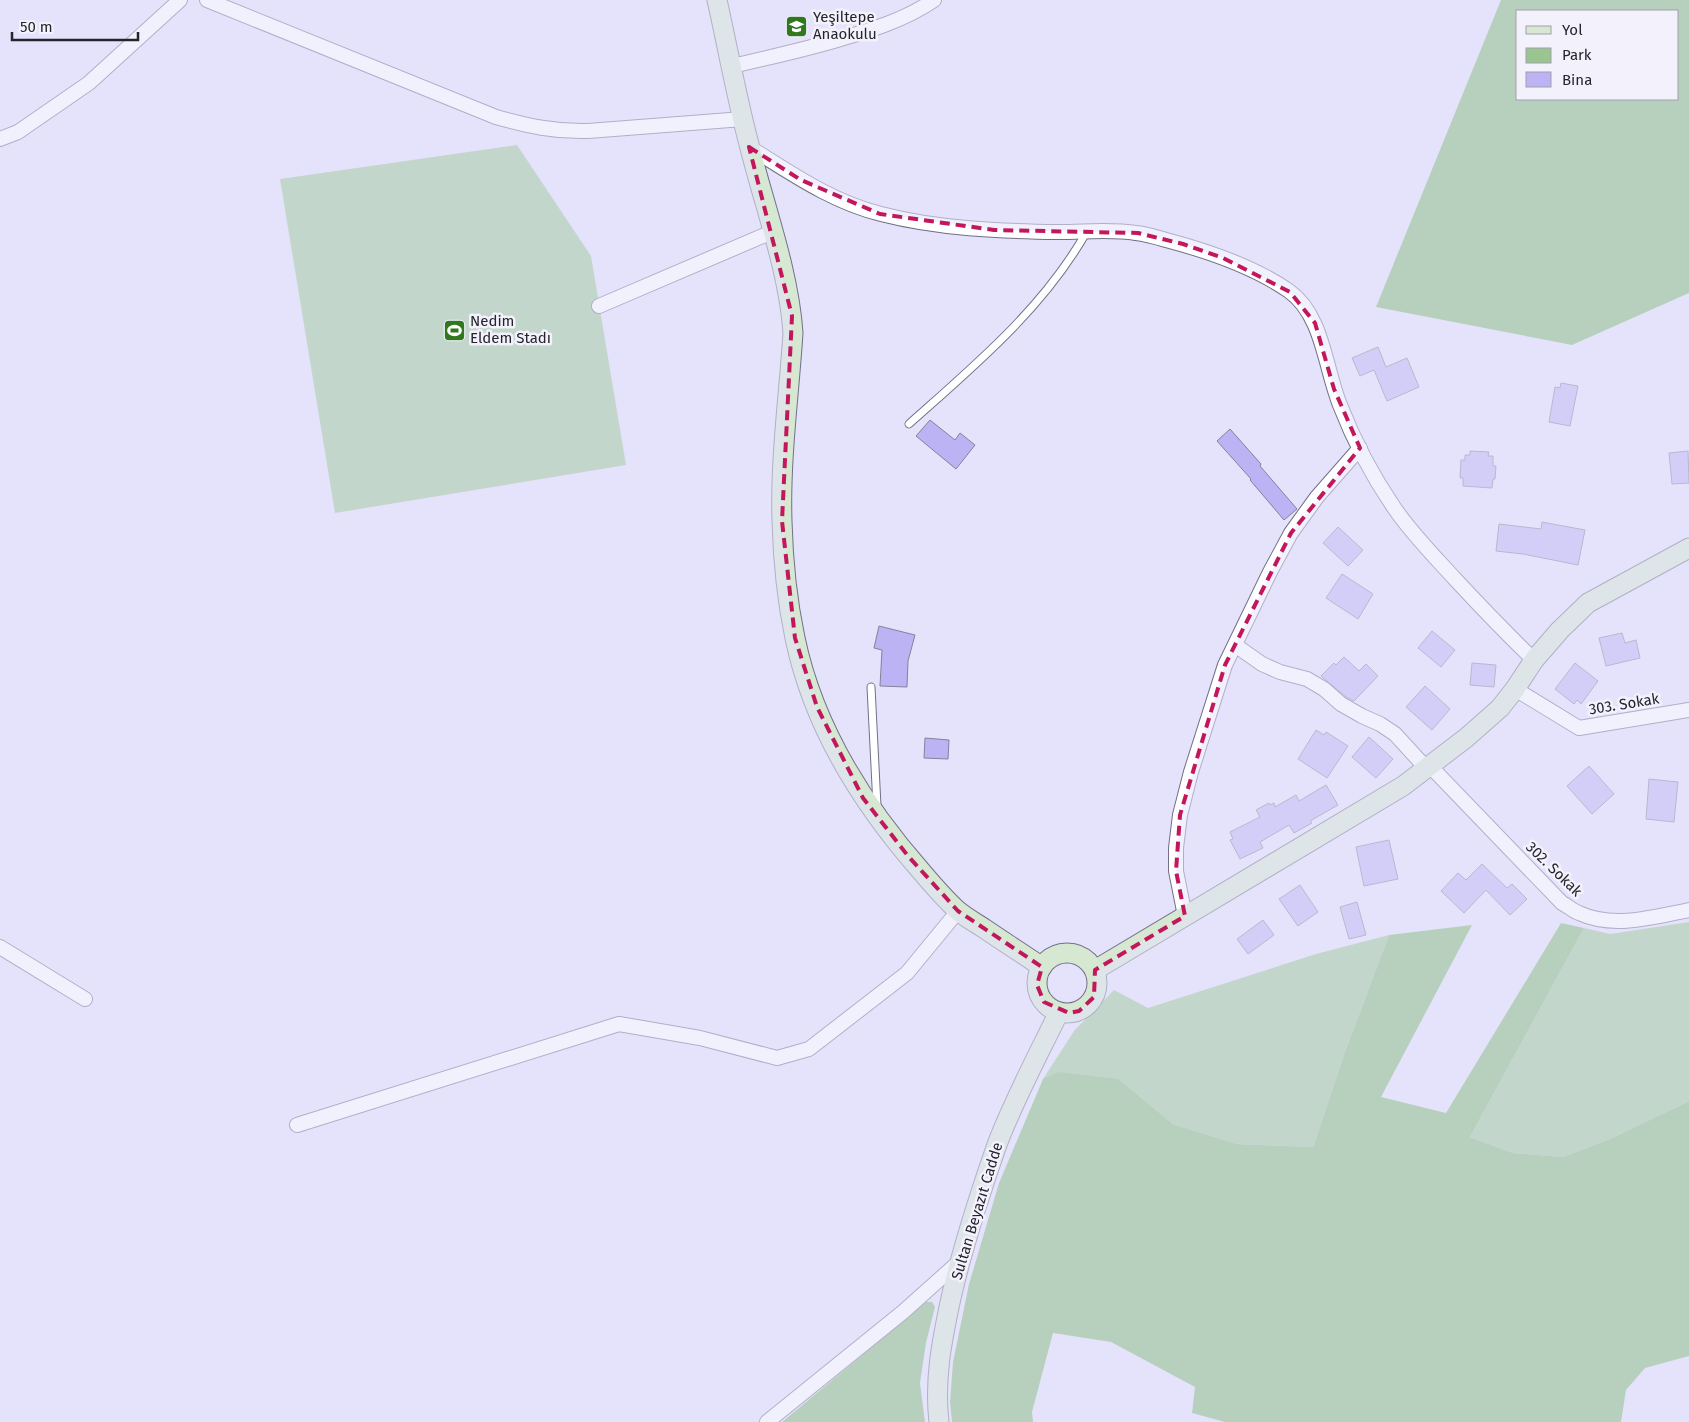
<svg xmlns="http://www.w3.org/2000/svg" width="1689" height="1422" font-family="'Fira Sans',sans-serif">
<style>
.green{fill:#9ac591}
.forest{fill:#7fb874;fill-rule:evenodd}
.building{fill:#bcb3f4;stroke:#848299}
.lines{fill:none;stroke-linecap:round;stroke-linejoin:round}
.lane-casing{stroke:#727087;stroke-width:9}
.street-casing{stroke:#727087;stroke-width:16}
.secondary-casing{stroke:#727087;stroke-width:21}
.lane{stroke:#fff;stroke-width:7}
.street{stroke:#fff;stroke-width:14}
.secondary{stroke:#d6e7d2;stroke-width:19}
.marked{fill:none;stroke:#c2185b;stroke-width:4;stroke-dasharray:10 6;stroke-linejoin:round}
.labels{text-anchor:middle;stroke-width:5;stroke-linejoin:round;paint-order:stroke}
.poi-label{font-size:15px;fill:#25242d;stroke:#f3f2fc;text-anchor:start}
.street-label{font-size:15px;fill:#25242d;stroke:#f3f2fc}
</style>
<rect width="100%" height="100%" fill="#e5e3fc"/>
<!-- green -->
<g class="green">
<path d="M517 145 591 256 626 465 335 513 280 179Z"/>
<path d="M1689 922V1101L1610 1139 1563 1157 1513 1153 1470 1137 1584 928 1610 934Z"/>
<path d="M1389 935 1345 1052 1313 1147 1237 1144 1173 1124 1119 1079H1043L1074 1031 1114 990 1148 1008 1316 954Z"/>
</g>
<!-- forest -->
<g class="forest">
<path d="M1501 0H1689V293L1572 345 1376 307ZM1518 11H1678V99H1518Z"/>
<path d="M1561 923 1584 928 1470 1137 1513 1153 1563 1157 1610 1139 1689 1101V1356L1645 1368 1626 1390 1621 1422H1225L1192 1413 1195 1387 1111 1342 1053 1333 1032 1412 1033 1422H952L950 1402 953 1362 969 1284 999 1183 1043 1079 1058 1072 1119 1079 1173 1124 1237 1144 1313 1147 1345 1052 1389 935 1472 925 1381 1097 1446 1113Z"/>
<path d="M926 1302H932L935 1307 926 1343 920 1383 925 1422H782Z"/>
</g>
<!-- building -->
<g class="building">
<path d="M1378 347 1386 367 1407 358 1419 387 1387 401 1374 370 1360 376 1352 358Z"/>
<path d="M1561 383 1578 386 1570 426 1549 422 1555 387 1560 388Z"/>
<path d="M930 420 955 440 960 433 975 445 956 469 916 436Z"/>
<path d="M1230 429 1261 464 1260 466 1297 509 1284 520 1250 480 1251 479 1217 441Z"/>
<path d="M1470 451 1489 452 1488 456H1493V466H1496L1495 479H1493L1492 488 1463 486V478H1460L1461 460H1465V455H1470Z"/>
<path d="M1688 451 1689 483 1672 484 1669 453Z"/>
<path d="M1542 522 1585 530 1578 565 1523 554 1496 551 1499 524 1541 529Z"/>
<path d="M1338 527 1363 550 1348 566 1323 543Z"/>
<path d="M1342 574 1373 594 1358 619 1326 598Z"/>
<path d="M879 626 915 635 908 661 907 687 880 686 882 650 874 648Z"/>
<path d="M1432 631 1455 650 1441 667 1418 648Z"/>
<path d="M1622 633 1625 643 1636 640 1640 658 1606 666 1599 638Z"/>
<path d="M1344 657 1359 671 1366 664 1378 676 1354 701 1346 697 1321 676 1334 663 1336 665Z"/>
<path d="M1472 663 1496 665 1494 687 1470 685Z"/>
<path d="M1575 663 1598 681 1581 704 1577 700 1574 704 1555 689Z"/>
<path d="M1425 686 1450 709 1432 730 1406 707Z"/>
<path d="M1316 730 1324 735 1326 732 1348 746 1327 778 1298 759Z"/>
<path d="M1369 737 1393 759 1376 778 1352 757Z"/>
<path d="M925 738 949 740 948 759 924 758Z"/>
<path d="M1589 766 1614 794 1592 814 1567 786Z"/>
<path d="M1649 779 1678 782 1674 822 1646 819Z"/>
<path d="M1326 785 1338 805 1310 821 1312 823 1294 833 1289 825 1260 842 1263 848 1240 859 1230 840 1233 839 1230 832 1260 817 1256 810 1269 803 1270 805 1274 803 1275 807 1296 795 1299 801Z"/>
<path d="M1389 840 1398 879 1364 886 1356 847Z"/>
<path d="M1482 864 1507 888 1512 884 1527 899 1510 915 1486 890 1464 913 1441 891 1458 873 1466 880Z"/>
<path d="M1300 885 1318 912 1298 926 1279 899Z"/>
<path d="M1357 902 1366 935 1349 939 1340 907Z"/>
<path d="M1263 920 1274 935 1248 954 1237 939Z"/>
</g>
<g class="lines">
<defs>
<g id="lane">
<path d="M909 424C974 366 1044 308 1087 231"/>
<path d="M871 687 877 806"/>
</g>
<g id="street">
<path d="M207 0 496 117C528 126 555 132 588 131L743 119"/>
<path d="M732 66C767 58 803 50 837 40 871 30 905 20 934 0"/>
<path d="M0 139 18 132 89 83 180 0"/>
<path d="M749 147C791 173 832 202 881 214 939 229 999 231 1059 232 1085 232 1111 229 1136 233 1146 234 1156 237 1166 240 1208 251 1253 266 1289 291 1323 315 1325 368 1340 405 1354 441 1373 477 1395 509 1413 535 1435 557 1455 579 1481 607 1507 634 1534 660"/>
<path d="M599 306 772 232"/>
<path d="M1235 645 1262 664 1280 672 1307 679 1324 689 1341 704 1362 716 1380 724 1395 734 1427 769"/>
<path d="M1515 689 1579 728 1689 710"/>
<path d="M1430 766 1562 903C1568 906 1573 911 1579 913 1613 929 1654 917 1689 910"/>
<path d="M1185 916 1176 871V848L1180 815 1191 772 1225 665 1270 572 1291 533 1317 497 1360 448"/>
<path d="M0 947 85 999"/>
<path d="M297 1125 619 1024 700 1038 777 1058 809 1049 907 973 958 911"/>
<path d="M767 1422 903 1312 960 1261"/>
</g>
<g id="secondary">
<path d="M717 0C728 49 737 100 750 148 765 208 789 272 793 333 789 395 780 459 782 521 783 560 787 600 795 638 813 725 863 805 921 871 932 884 944 898 957 910 965 917 976 923 985 929 1004 942 1023 954 1042 967"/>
<circle cx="1067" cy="983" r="30"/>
<path d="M1095 970 1403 786 1466 738 1500 708 1515 689 1534 660 1560 630 1588 603 1689 548"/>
<path d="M939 1422C934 1379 942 1340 951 1298 963 1246 980 1193 998 1142 1015 1098 1038 1055 1059 1012"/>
</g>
</defs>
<!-- lane casing -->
<use href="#lane" class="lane-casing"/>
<!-- street casing -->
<use href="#street" class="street-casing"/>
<!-- secondary casing -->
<use href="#secondary" class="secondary-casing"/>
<!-- lane -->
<use href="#lane" class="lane"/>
<!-- street -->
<use href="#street" class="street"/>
<!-- secondary -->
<use href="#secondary" class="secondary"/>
</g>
<!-- marked area -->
<path d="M0 0H1689V1422H0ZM749 147 801 180 880 214 994 230 1138 233 1183 244 1223 258 1290 292 1315 323 1334 389 1360 448 1291 533 1225 665 1180 815 1176 871 1185 916 1095 970 1094 997 1079 1011 1069 1013 1044 1002 1037 985 1042 967 958 911 908 856 863 798 817 707 795 638 782 521 792 316Z" fill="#e5e3fc" fill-opacity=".55" fill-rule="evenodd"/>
<path class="marked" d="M749 147 801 180 880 214 994 230 1138 233 1183 244 1223 258 1290 292 1315 323 1334 389 1360 448 1291 533 1225 665 1180 815 1176 871 1185 916 1095 970 1094 997 1079 1011 1069 1013 1044 1002 1037 985 1042 967 958 911 908 856 863 798 817 707 795 638 782 521 792 316Z"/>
<!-- icons -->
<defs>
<symbol id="school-square" viewBox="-11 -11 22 22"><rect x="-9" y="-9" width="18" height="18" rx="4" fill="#2f781d" stroke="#f3f2fc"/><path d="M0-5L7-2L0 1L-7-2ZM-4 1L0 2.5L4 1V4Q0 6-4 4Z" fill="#fff"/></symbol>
<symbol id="stadium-square" viewBox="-11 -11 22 22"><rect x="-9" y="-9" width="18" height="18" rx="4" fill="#2f781d" stroke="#f3f2fc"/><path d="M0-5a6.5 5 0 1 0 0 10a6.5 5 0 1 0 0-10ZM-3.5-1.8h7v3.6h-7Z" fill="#fff"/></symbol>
</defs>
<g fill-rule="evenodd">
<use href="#school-square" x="784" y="14" width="25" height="25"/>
<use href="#stadium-square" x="442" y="318" width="25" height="25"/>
</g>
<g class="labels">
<!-- poi labels -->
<g class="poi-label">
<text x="813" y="22">Yeşiltepe<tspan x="813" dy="17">Anaokulu</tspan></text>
<text x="470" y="326">Nedim<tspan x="470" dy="17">Eldem Stadı</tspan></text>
</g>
<!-- street labels -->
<g class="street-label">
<text transform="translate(1624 704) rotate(-9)" y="5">303. Sokak</text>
<text transform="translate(1554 869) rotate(44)" y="5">302. Sokak</text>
<text transform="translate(977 1211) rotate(-73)" y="5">Sultan Beyazıt Cadde</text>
</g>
</g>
<!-- legend -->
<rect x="1516" y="10" width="162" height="90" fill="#f3f2fc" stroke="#a1a0a9"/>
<rect x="1526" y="26" width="25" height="8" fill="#d6e7d2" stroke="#a1a0a9"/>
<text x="1562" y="35" font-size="15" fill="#25242d">Yol</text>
<rect x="1526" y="48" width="25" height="15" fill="#9ac591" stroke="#a1a0a9"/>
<text x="1562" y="60" font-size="15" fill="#25242d">Park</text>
<rect x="1526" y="72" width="25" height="15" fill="#bcb3f4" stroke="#a1a0a9"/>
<text x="1562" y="85" font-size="15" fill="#25242d">Bina</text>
<!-- scale -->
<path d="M12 32v8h126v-8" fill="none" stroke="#25242d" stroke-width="2.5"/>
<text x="20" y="32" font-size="15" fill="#25242d" stroke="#f3f2fc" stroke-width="4" paint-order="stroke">50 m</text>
</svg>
